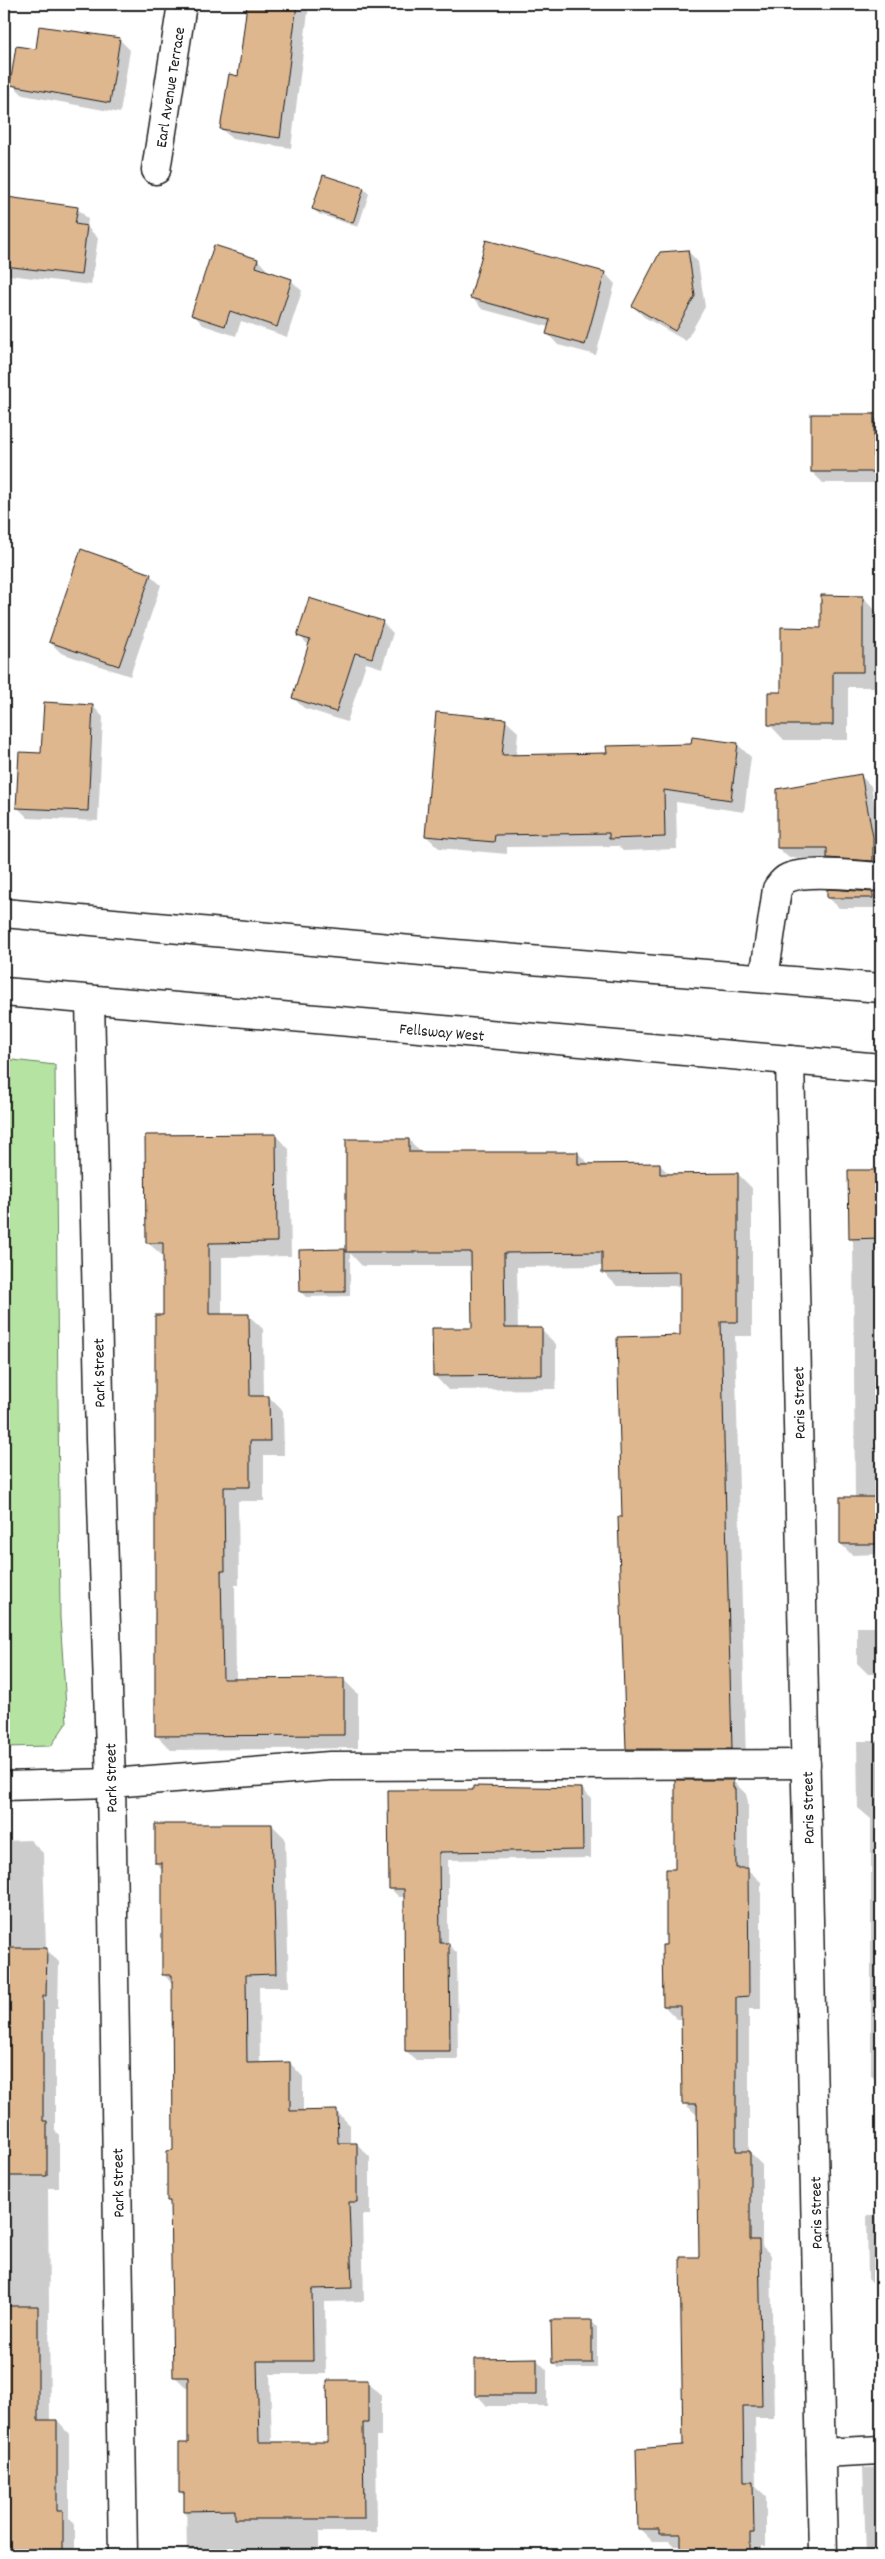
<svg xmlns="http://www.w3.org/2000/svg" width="885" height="2559" font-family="Dekko,sans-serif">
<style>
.green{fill:#b4e3a2;stroke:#68805f}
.shadow{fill:#0003}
.building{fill:#deb78f;stroke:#1c1c1c}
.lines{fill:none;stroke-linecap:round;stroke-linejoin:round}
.minor-casing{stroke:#1c1c1c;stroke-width:31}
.major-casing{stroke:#1c1c1c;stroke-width:31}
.minor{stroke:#fff;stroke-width:28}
.major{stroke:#fff;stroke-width:28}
.labels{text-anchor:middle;stroke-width:4;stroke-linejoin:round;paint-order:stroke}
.street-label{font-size:16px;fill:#1c1c1c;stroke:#fff}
</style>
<rect width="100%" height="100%" fill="#fff"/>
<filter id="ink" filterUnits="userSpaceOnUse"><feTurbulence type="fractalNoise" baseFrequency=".02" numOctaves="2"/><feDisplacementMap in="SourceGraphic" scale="10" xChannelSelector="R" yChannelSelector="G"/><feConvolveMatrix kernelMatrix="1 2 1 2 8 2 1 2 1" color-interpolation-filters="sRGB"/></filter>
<g filter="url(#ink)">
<!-- green -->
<path class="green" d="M4 1059 55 1065 60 1617 67 1722 51 1746 4 1747Z"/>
<!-- shadow -->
<g class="shadow">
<path d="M249 4H309L291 148 232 139 221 128 239 77Z"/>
<path d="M119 39 130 50 120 113 23 95 12 84Z"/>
<path d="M364 189 369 194 358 227 319 214 313 209Z"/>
<path d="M4 203 77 208 88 219 87 227 98 238 91 285 9 275 4 270Z"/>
<path d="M487 242 605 273 615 284 596 355 558 345 548 334 549 327 482 309 472 298Z"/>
<path d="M215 246 258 260 268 271 291 280 302 291 287 337 241 321 236 336 203 325 193 314Z"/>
<path d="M688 251 698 262 705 307 686 341 644 317 633 306Z"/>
<path d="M873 416 881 424V483H823L812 472Z"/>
<path d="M150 575 161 585 130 676 61 653 50 642Z"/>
<path d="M863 597 878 613V687H848V740H784L769 724 782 693 822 629Z"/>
<path d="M382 622 393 633 382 668 366 663 347 722 304 708 293 698 309 646 299 635Z"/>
<path d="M93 706 103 717 98 821 28 818 17 807 43 755Z"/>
<path d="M505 720 518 732 516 756 608 755 692 745 693 738 738 745 751 757 744 812 676 802 677 849 623 851 618 846 507 847V854L439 848 426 836Z"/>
<path d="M860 775 871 786 881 840V871L839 868 829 858H789L778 848Z"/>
<path d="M872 893 881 902V908H839L828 897Z"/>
<path d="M275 1135 289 1149 291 1256 222 1257V1315H248L263 1329 264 1397H269L283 1411 284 1455H264V1501H238L239 1585H235L236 1680 343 1679 358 1694V1748L171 1750 156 1735 164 1257 147 1242Z"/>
<path d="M347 1140H409L422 1153H578L590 1165 659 1164 670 1175 738 1174 752 1188V1336H735L746 1762 641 1763 627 1749 623 1518 682 1336 681 1286H617L603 1272V1266L517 1267 518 1330H541L556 1344V1389L448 1390 434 1375 473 1329V1266H362L350 1253V1296L306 1297 301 1292 344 1250 348 1254Z"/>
<path d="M849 1171H881V1554L852 1555 841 1544 855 1498 853 1241 850 1238Z"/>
<path d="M857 1627H881V1674H868L857 1663Z"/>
<path d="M857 1741H881V2086L871 2075V1819L858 1808Z"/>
<path d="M733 1781 746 1794 748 1802V1870L761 1882V2009H749V2152L762 2165V2246L771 2255 774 2418H755L756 2487 766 2496V2546H762V2555H682V2546H674L669 2541H652L639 2528 684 2447 700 2258 698 2116 684 2103 683 2019H677L664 2006 667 1947 676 1870Z"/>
<path d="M582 1789 591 1798V1858L448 1860V1944L457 1953 458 2060H416L406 2051V1897H399L390 1888V1791Z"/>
<path d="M272 1825 285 1838 289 1987H259L260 2064 290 2063 303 2077V2112L336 2111 350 2125V2144H357L370 2157V2215H362L364 2301 325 2302 326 2374H270L272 2443H329L367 2382 381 2395V2436H376L377 2532H319V2555H187L186 2497 180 2492 189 2444V2390L174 2376 172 2204 168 2200 174 2152V1985L164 1975 163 1870 156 1863Z"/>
<path d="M30 1840 43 1853 46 1949 59 1962 58 2008H55V2131L59 2135V2188H48L50 2421H57L69 2434V2518L75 2524V2555H4V1841Z"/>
<path d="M867 2215H881V2357L879 2354V2290L868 2279Z"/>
<path d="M592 2322 597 2327V2368H558L553 2363Z"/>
<path d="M536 2359 547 2370V2406H487L477 2395Z"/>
<path d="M881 2467V2555H866L863 2468Z"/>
</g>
<!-- building -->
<g class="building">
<path d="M247 4H297L280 138 220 129 229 74 238 76Z"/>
<path d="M39 26 120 38 110 103 10 85 16 46 36 49Z"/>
<path d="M323 175 364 188 353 223 312 209Z"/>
<path d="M7 197 78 207 75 224 87 226 81 275 4 266V202H6Z"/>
<path d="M486 240 605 272 585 345 546 334 550 320 470 298Z"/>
<path d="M214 245 258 259 256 267 292 279 277 327 230 311 225 326 191 315Z"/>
<path d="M688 250 695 296 675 331 632 306 660 252Z"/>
<rect x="811" y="414" width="63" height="58"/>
<path d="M81 549 151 574 119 666 49 642Z"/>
<path d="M821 595 863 596V672H833V725H768V692H781V627L821 628Z"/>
<path d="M309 598 383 621 372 658 355 653 336 712 292 698 310 640 297 636Z"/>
<path d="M44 702 93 705 88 811 16 808 19 752 41 753Z"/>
<path d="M436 712 506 719 502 755 607 753 606 746 691 744 692 737 738 743 731 800 664 790 665 837 609 839V833L495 835 494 842 425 836Z"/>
<path d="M861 774 873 837V861L827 858V848H777V789Z"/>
<path d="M827 889 873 892V898H827Z"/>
<path d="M276 1134 277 1242 209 1243V1314H249L250 1396H269L270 1441H250V1487H224L225 1571H221L223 1679 344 1678V1735L155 1736V1315H163V1243H146L145 1135Z"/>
<path d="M346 1139H409V1152H578V1164L660 1163V1174L738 1173V1322H721L732 1749H626L618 1517H622L617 1337 680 1335V1272L602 1273V1252L504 1253 505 1328H542V1375L433 1376 432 1328H472L471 1252H346Z"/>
<path d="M848 1170H881V1238L849 1239Z"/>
<path d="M345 1249V1292H300L299 1250Z"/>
<rect x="840" y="1497" width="41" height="47"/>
<path d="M675 1780H733V1788H735L736 1868H748L749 1996 736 1997V2151H750V2240H759L762 2406H743L744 2482H753L754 2533H750V2555H681V2534H659V2529H638L636 2449 683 2445 680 2257H699L697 2104H682L681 2006H663L662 1945H666V1869H675Z"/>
<path d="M473 1786 582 1788 583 1850 439 1852 440 1943H449L450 2051H405L404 1889H389L388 1790H473Z"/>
<path d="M155 1824H272L276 1974 246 1975 247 2063 290 2062V2111L337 2110 338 2143H357V2202H349L352 2288 312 2289 313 2361H257L259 2442H328L327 2380H368V2423H363L364 2519H235V2510L184 2511V2492H179V2443H188V2377H173L170 2201H167V2151L173 2150 172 1975H162V1863H155Z"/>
<path d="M4 1948H47L46 1996H43V2121H47V2176H4Z"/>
<path d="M4 2306H38V2420H57V2511H63V2555H4Z"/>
<path d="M551 2320H592V2363H552Z"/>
<path d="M537 2358V2395H475V2359Z"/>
</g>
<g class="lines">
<defs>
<g id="minor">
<path d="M156 170 182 4"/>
<path d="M764 978 777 889C780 885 783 880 788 878 807 869 859 876 881 877"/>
<path d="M90 1001 100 1439 111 1783 123 2555"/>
<path d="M790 1060 823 2555"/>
<path d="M4 1786 111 1783 330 1766 806 1764"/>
<path d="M821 2453 881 2450"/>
</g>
<g id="major">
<path d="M4 913 455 954 881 988"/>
<path d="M4 992 881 1068"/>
</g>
</defs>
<!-- minor casing -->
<use href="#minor" class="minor-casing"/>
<!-- major casing -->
<use href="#major" class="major-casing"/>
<!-- minor -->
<use href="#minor" class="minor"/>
<!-- major -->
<use href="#major" class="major"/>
</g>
</g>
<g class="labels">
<!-- street labels -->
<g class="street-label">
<text transform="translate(169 87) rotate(-81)" y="6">Earl Avenue Terrace</text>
<text transform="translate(442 1031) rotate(5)" y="6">Fellsway West</text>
<text transform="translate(98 1373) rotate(-91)" y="6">Park Street</text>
<text transform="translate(798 1403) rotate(-91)" y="6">Paris Street</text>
<text transform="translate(110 1778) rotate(-91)" y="6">Park Street</text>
<text transform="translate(807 1808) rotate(-91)" y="6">Paris Street</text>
<text transform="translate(117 2183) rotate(-91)" y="6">Park Street</text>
<text transform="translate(815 2213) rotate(-91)" y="6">Paris Street</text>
</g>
</g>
<!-- margin -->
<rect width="885" height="2559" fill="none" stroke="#fff" stroke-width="20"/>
<rect x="10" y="10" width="865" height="2539" fill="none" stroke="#1c1c1c" stroke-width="2" filter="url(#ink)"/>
</svg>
